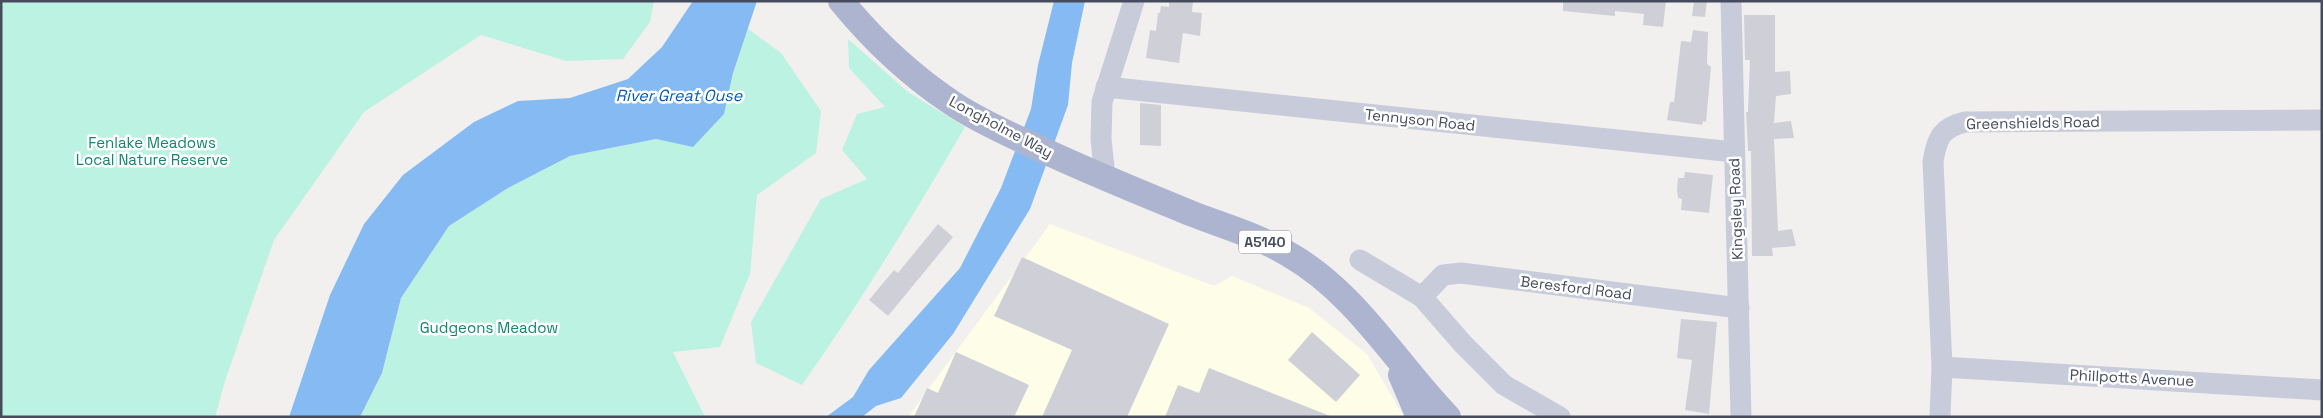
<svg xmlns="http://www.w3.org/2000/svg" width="2323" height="418" font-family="'Space Grotesk',sans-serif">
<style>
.commercial{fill:#fdfde8}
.green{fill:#bbf2e1}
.water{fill:#85bbf2}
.building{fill:#cfd0d7}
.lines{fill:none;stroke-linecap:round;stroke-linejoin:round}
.minor{stroke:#c8ccda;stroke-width:21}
.major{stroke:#adb4d0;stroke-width:26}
.labels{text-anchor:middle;stroke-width:5;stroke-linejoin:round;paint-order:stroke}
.shield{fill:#fff;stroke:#7e828e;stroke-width:1}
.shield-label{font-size:14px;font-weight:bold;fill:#464c5e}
.street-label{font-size:15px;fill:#464c5e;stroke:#fff}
.park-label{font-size:15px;fill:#11866f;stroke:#fff}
.water-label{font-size:16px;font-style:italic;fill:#025ab5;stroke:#fff}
</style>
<rect width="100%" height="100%" fill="#f2f0ef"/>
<!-- commercial -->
<path class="commercial" d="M1050 224 1214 286 1232 276 1309 308 1367 354 1404 417H908Z"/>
<!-- green -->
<g class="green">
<path d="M1 1H654L650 22 623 59 566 61 481 35 364 112 274 240 225 381 215 417H1Z"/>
<path d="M747 28 781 53 821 111 816 153 757 195 750 274 720 347 673 352 705 417H360L382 373 401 298 449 226 508 188 570 156 656 139 693 146 724 114 733 73Z"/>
<path d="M848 39 908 92 965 127C914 215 861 301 802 385L756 363 751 322 821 199 867 179 842 150 857 114 885 107 849 68Z"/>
</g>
<!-- water -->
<g class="water">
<path d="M693 1H757L733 73 724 114 693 147 656 139 570 156 508 188 449 226 401 298 382 373 360 417H289L330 295 364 224 403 175 474 122 518 101 570 98 628 79 662 47Z"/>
<path d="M1054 1H1085L1072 63 1068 105 1030 209 953 334 901 398 876 406 862 417H826L853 397 869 370 960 268 1001 188 1031 109 1038 65Z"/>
</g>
<!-- building -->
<g class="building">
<path d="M1169 1H1193L1192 12 1202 13 1200 36 1183 33 1179 63 1146 58 1150 30 1156 31 1158 13H1160L1161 6 1169 7Z"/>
<path d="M1563 1H1666L1663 27 1643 25 1644 14 1615 11V16L1563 11Z"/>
<path d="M1694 1H1707L1705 17 1692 16Z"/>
<path d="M1744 15H1775V72L1790 71 1791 94 1776 96 1774 123 1791 121 1794 138 1774 139 1778 231 1792 229 1796 246 1772 248 1773 256H1752L1751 151H1748L1746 112H1748L1750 60H1745Z"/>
<path d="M1693 30 1708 32 1707 64 1711 67 1706 122 1703 121 1702 125 1667 120 1670 102H1674L1681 41 1691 42Z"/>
<path d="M1140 103 1161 105V146L1140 145Z"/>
<path d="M1685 172 1713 175 1709 213 1681 210 1682 199 1678 198 1677 190 1678 178H1684Z"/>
<path d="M938 224 953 237 888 316 869 300 894 270 898 273Z"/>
<path d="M1022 257 1169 324 1127 417H1042L1072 350 994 316Z"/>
<path d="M1681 319 1717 322 1709 414 1685 410 1692 360 1677 358Z"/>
<path d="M1312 332 1360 375 1336 402 1288 360Z"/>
<path d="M956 352 1029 385 1014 417H914L927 388 938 393Z"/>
<path d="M1209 368 1330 416V417H1165L1178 385 1199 393Z"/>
</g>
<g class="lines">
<!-- minor -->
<g class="minor">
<path d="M1731 1 1741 417"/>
<path d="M1106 87 1734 152"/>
<path d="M1105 177 1101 139 1102 102 1134 1"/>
<path d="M1360 260 1422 297"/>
<path d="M1942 367 2322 390"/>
<path d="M1560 417 1504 385 1463 344 1422 297 1443 275 1461 273 1739 308"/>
<path d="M1940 417 1942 367 1933 161C1937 138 1941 128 1965 122L2322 120"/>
</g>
<!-- major -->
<g class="major">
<path d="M841 1C873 40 910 75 952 103 977 120 1005 132 1032 145 1080 168 1129 188 1178 208 1215 224 1256 234 1290 255 1357 294 1395 362 1448 417"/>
<path d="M1401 375 1419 417"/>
</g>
</g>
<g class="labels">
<!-- shield labels -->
<rect class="shield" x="1239" y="230.5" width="52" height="23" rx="4"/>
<g class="shield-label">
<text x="1265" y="247">A5140</text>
</g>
<!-- street labels -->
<g class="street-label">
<text transform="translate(1420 120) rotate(6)" y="5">Tennyson Road</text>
<text transform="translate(2033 123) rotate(-1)" y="5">Greenshields Road</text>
<text transform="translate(1001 127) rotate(28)" y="5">Longholme Way</text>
<text transform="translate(1736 209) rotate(-92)" y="5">Kingsley Road</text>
<text transform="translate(1576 288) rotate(7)" y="5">Beresford Road</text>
<text transform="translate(2132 378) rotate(3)" y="5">Phillpotts Avenue</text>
</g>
<!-- park labels -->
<g class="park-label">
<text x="152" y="148">Fenlake Meadows<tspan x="152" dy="17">Local Nature Reserve</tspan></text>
<text x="489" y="333">Gudgeons Meadow</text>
</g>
<!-- water labels -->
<g class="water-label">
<text x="679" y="101">River Great Ouse</text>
</g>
</g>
<!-- border -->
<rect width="2323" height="418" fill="none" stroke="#464c5e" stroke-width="5"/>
</svg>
